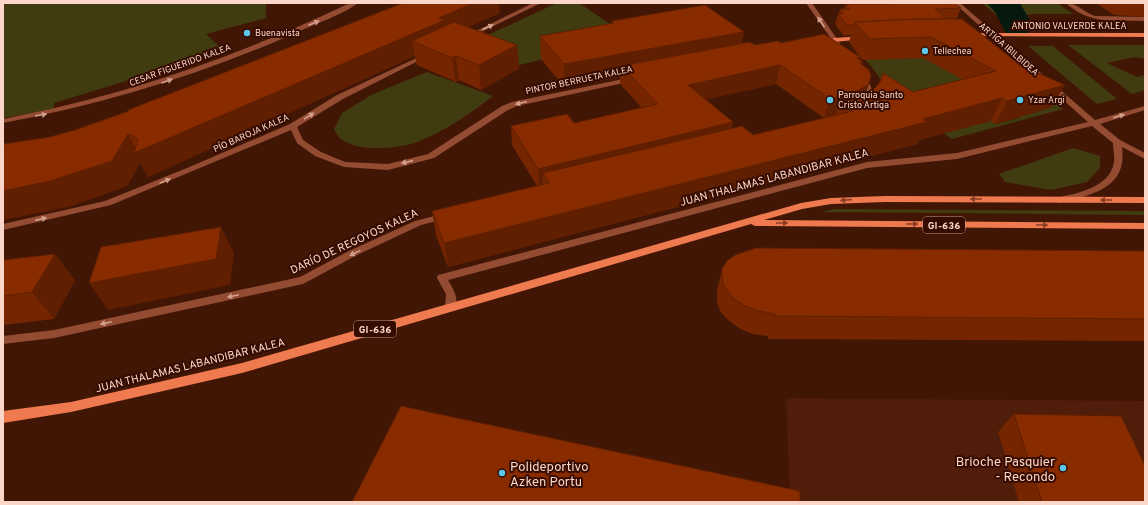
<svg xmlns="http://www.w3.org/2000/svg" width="1148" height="505" font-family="Overpass,sans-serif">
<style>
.built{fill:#4f1d09}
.green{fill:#413b10;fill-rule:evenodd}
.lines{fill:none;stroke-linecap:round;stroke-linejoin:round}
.river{fill:#05190f;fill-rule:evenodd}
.minor{fill:#934c32;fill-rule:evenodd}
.major{fill:#ef7a4f;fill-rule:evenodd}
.wall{fill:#752600;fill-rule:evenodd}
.shaded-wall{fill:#5f1f00}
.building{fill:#882c00;stroke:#5f1f00}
.oneway{fill:#d29f8d}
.oneway2{fill:#893d24}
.poi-dot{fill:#5cc7e7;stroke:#360b00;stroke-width:1.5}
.labels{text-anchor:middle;stroke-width:4;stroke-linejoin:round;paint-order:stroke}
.far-street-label{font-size:9px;fill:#fcd6c9;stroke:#360b00}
.far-poi-label{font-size:9px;fill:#fcd6c9;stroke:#360b00;text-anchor:start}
.shield{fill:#360b00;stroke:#c1998d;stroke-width:1}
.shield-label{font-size:10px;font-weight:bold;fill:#fcd6c9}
.street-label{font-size:11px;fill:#fcd6c9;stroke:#360b00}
.near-poi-label{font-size:13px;fill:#fcd6c9;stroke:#360b00;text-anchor:end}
</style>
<rect width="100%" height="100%" fill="#421605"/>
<!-- built -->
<path class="built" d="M786 398 1145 401V502H790Z"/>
<!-- green -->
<g class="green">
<path d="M3 3H266V18L206 34 224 51 54 103V109L3 118Z"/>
<path d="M557 3H579L619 30 624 40 515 66 464 46Z"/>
<path d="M982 3H1057L1073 14H1034L1001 19Z"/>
<path d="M965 41 983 45 995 50 1063 109 952 139 888 98C882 78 872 66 858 52L862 47 874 44ZM959 44 973 56 890 59 878 47ZM1012 86 1051 107H1052L1029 114 989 92ZM981 95 1019 117V118L996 124 958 101ZM941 105 974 125 951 131 919 111Z"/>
<path d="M1068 45H1145V59L1135 57 1107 63 1137 77 1145 75V90L1132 94Z"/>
<path d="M1028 46H1053L1117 99 1097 104Z"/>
<path d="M427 72 493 96C471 113 448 129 422 140 403 149 358 153 341 139 338 137 336 132 334 129L342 113 373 94Z"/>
<path d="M1073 148 1100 156V168L1087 182 1051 190 1005 182 999 174Z"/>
<path d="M836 209 1145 211V215L820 212Z"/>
</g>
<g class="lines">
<!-- river -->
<path class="river" d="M987 3H1020L1033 26 1028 33 1017 36 1006 33 995 12Z"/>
<!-- minor -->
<g class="minor">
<path d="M350 3H358C346 13 311 26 295 33 201 75 104 104 3 123V119C128 95 236 57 350 3Z"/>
<path d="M533 3H541L469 38 464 37Z"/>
<path d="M806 3H812L844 49 843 50H839Z"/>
<path d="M954 3H960L1095 120 1145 106V110L1100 124 1120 140 1145 153V159L1122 147C1128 189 1090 195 1059 203L1054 200 1056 198C1077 193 1110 188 1114 162 1115 156 1113 149 1113 143L1092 126 957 159 867 168 448 280C454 290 460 300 454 311H446L445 308 446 294 437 278 438 275 442 274 867 162 957 153 1088 122Z"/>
<path d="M1066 3C1078 3 1084 13 1095 16L1145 17V21C1115 20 1089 25 1066 3Z"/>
<path d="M425 54 430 55 343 99 297 127 303 140 321 152 345 162 388 164 428 154 502 106 512 102 633 77 637 79 633 81 517 106 508 110 434 158 388 170 344 167 315 156 297 143 291 130 111 205 3 230V224L105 201 187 168 290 124 337 95Z"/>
<path d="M858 74H862C870 83 876 92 871 105H865L864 103 866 95 865 88 857 75Z"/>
<path d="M446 213 451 216 449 218 421 225 357 255 303 284 54 338 3 344V336L54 330 300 277 349 251 415 221Z"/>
</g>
<!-- major -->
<g class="major">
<path d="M969 33H1145V37L967 36V34Z"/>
<path d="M863 36 865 37V39L834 42 831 40 834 38Z"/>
<path d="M885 196 1145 197V203L885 202 831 204 802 209 764 220 1145 223V229L755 226 751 224 242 373 71 412 3 423V411L71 402 242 363 801 203 831 198Z"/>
</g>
</g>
<!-- wall -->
<g class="wall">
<path d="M878 3H954L961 8 957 18 947 19 1052 107 996 124 991 121 919 140 917 144 448 267 436 235 432 211 537 186 512 145 511 126 574 123 642 108 620 84V77L564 87 541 59 540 36 612 24V21L742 44 755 45 781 43 860 57 849 42 851 35 844 36 835 24 838 14H839L840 9H844L846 4H879ZM860 57 862 60 923 58 962 79 913 92 883 73 879 83 874 89 865 94 862 65 863 62 859 60ZM776 84 824 118 753 135 732 128 705 99Z"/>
<path d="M1096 3H1145V17L1114 15Z"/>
<path d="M500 13 468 27 517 45 519 69 481 90 459 80 456 82 417 65 415 56 148 177 140 163 127 186 68 207 50 137 75 130 128 111V110Z"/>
<path d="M1145 251V341L768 339V336L752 334 739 328 728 320 720 311 717 301V291L722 269Z"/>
<path d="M3 260 75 280 54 319 3 325Z"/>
<path d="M1014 414 1145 502H1019L998 432Z"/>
</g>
<!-- shaded-wall -->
<g class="shaded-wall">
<path d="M473 3H499L500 13 447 37 412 41 415 56 148 177 140 163 127 186 68 207 3 220V191L128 134 137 151Z"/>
<path d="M744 32 740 55 621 66 620 77 564 87V64Z"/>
<path d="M517 45 519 69 481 90 479 65Z"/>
<path d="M456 56 459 80 456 82 452 58Z"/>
<path d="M780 65 776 84 686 104 688 85Z"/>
<path d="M869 84 862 103 840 102 836 115 824 118 830 99Z"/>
<path d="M1065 85 1052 107 996 124 1007 101Z"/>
<path d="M1002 98 991 121 919 140 917 144 448 267 444 243Z"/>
<path d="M733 122 729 142 549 183 543 173V188L539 189 538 169Z"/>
<path d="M221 227 234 253 230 285 108 310 89 283Z"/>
<path d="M55 254 75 280 54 319 32 292Z"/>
</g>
<!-- building -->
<g class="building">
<path d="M403 3H473L439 18 445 20 134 153 138 139 128 134 112 161 50 181 3 191V144L50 137 75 130 129 111 128 110Z"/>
<path d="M891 3H954L961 8 935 9 946 19H918L855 22V25H847L838 14H843L840 9H850L846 4H892Z"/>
<path d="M705 5 744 32 564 64 540 36 614 23 612 21Z"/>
<path d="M918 19H962L1020 65 1065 85 1007 101 1002 98 923 119 927 122 444 243 432 211 549 183 543 173 742 126 753 135 853 111 840 102 858 98 874 89 881 81 883 73 913 92 996 71 931 37 869 39 855 22Z"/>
<path d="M454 22 517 45 479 65 456 56 452 58 412 41Z"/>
<path d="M824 34 860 57 857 58 863 62 860 63 869 70 871 76 869 84 850 95 830 99 780 65 688 85 733 122 538 169 511 126 567 114 574 123 658 104 621 66 750 42 755 45 778 41 781 43Z"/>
<path d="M221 227 216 259 89 283 101 247Z"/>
<path d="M756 248 1145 251V319L775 316V314L759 311 745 306 733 298 725 288 722 279V269L727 261 735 255Z"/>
<path d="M55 254 32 292 3 296V260Z"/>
<path d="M401 406 800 491V502H352Z"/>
<path d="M1014 414 1121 416 1145 465V502H1042Z"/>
</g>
<!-- one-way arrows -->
<defs><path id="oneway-solid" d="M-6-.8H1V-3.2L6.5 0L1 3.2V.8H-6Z"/></defs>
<g class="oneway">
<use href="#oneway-solid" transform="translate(821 22) rotate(-124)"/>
<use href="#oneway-solid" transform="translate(314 23) rotate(-23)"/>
<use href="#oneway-solid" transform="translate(488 27) rotate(-25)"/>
<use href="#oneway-solid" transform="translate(167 81) rotate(-20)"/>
<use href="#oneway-solid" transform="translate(521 103) rotate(166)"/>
<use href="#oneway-solid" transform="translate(41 115) rotate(-10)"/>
<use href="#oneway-solid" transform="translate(309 116) rotate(-32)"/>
<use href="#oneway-solid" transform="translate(1119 116) rotate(-16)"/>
<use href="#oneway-solid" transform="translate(407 162) rotate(167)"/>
<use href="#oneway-solid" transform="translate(165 181) rotate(-22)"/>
<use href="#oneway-solid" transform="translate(41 219) rotate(-13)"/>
<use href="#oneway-solid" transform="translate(355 253) rotate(154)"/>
<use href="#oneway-solid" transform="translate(233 296) rotate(168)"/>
<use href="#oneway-solid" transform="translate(106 323) rotate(168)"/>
</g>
<g class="oneway2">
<use href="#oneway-solid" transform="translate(976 199) rotate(-180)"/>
<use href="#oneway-solid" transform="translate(846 200) rotate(175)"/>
<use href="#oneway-solid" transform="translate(1106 200) rotate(-180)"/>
<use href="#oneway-solid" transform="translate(782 223)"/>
<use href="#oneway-solid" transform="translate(912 224)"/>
<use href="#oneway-solid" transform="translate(1042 225)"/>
</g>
<!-- markers -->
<g class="poi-dot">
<circle cx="247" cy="33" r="4"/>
<circle cx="925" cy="51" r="4"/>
<circle cx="830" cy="100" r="4"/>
<circle cx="1020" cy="100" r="4"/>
<circle cx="1063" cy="468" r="4"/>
<circle cx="502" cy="473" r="4"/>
</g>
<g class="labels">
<!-- far-street labels -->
<g class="far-street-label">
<text x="1069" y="29">ANTONIO VALVERDE KALEA</text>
<text transform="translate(1009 49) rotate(41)" y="3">ARTIGA IBILBIDEA</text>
<text transform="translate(180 65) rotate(-20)" y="3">CESAR FIGUERIDO KALEA</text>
<text transform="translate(579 80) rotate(-12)" y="3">PINTOR BERRUETA KALEA</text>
<text transform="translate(251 133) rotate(-24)" y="3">PÍO BAROJA KALEA</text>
</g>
<!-- far-poi labels -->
<g class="far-poi-label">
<text x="255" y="36">Buenavista</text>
<text x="933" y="54">Tellechea</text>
<text x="838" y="98">Parroquia Santo<tspan x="838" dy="10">Cristo Artiga</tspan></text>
<text x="1028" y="103">Yzar Argi</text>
</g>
<!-- shield labels -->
<g class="shield">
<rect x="923" y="217" width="42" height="16" rx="3"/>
<rect x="354" y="321" width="42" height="16" rx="3"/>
</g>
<g class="shield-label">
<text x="944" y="229">GI-636</text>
<text x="375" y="333">GI-636</text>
</g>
<!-- street labels -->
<g class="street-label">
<text transform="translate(774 177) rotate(-15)" y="4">JUAN THALAMAS LABANDIBAR KALEA</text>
<text transform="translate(354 241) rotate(-25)" y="4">DARÍO DE REGOYOS KALEA</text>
<text transform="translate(190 365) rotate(-14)" y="4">JUAN THALAMAS LABANDIBAR KALEA</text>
</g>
<!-- near-poi labels -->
<g class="near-poi-label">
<text x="1055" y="466">Brioche Pasquier<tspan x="1055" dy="15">- Recondo</tspan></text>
<text x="510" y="471" text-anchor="start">Polideportivo<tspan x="510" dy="15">Azken Portu</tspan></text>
</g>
</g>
<!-- border -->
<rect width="1148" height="505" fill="none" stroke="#fcd6c9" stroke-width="8"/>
</svg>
